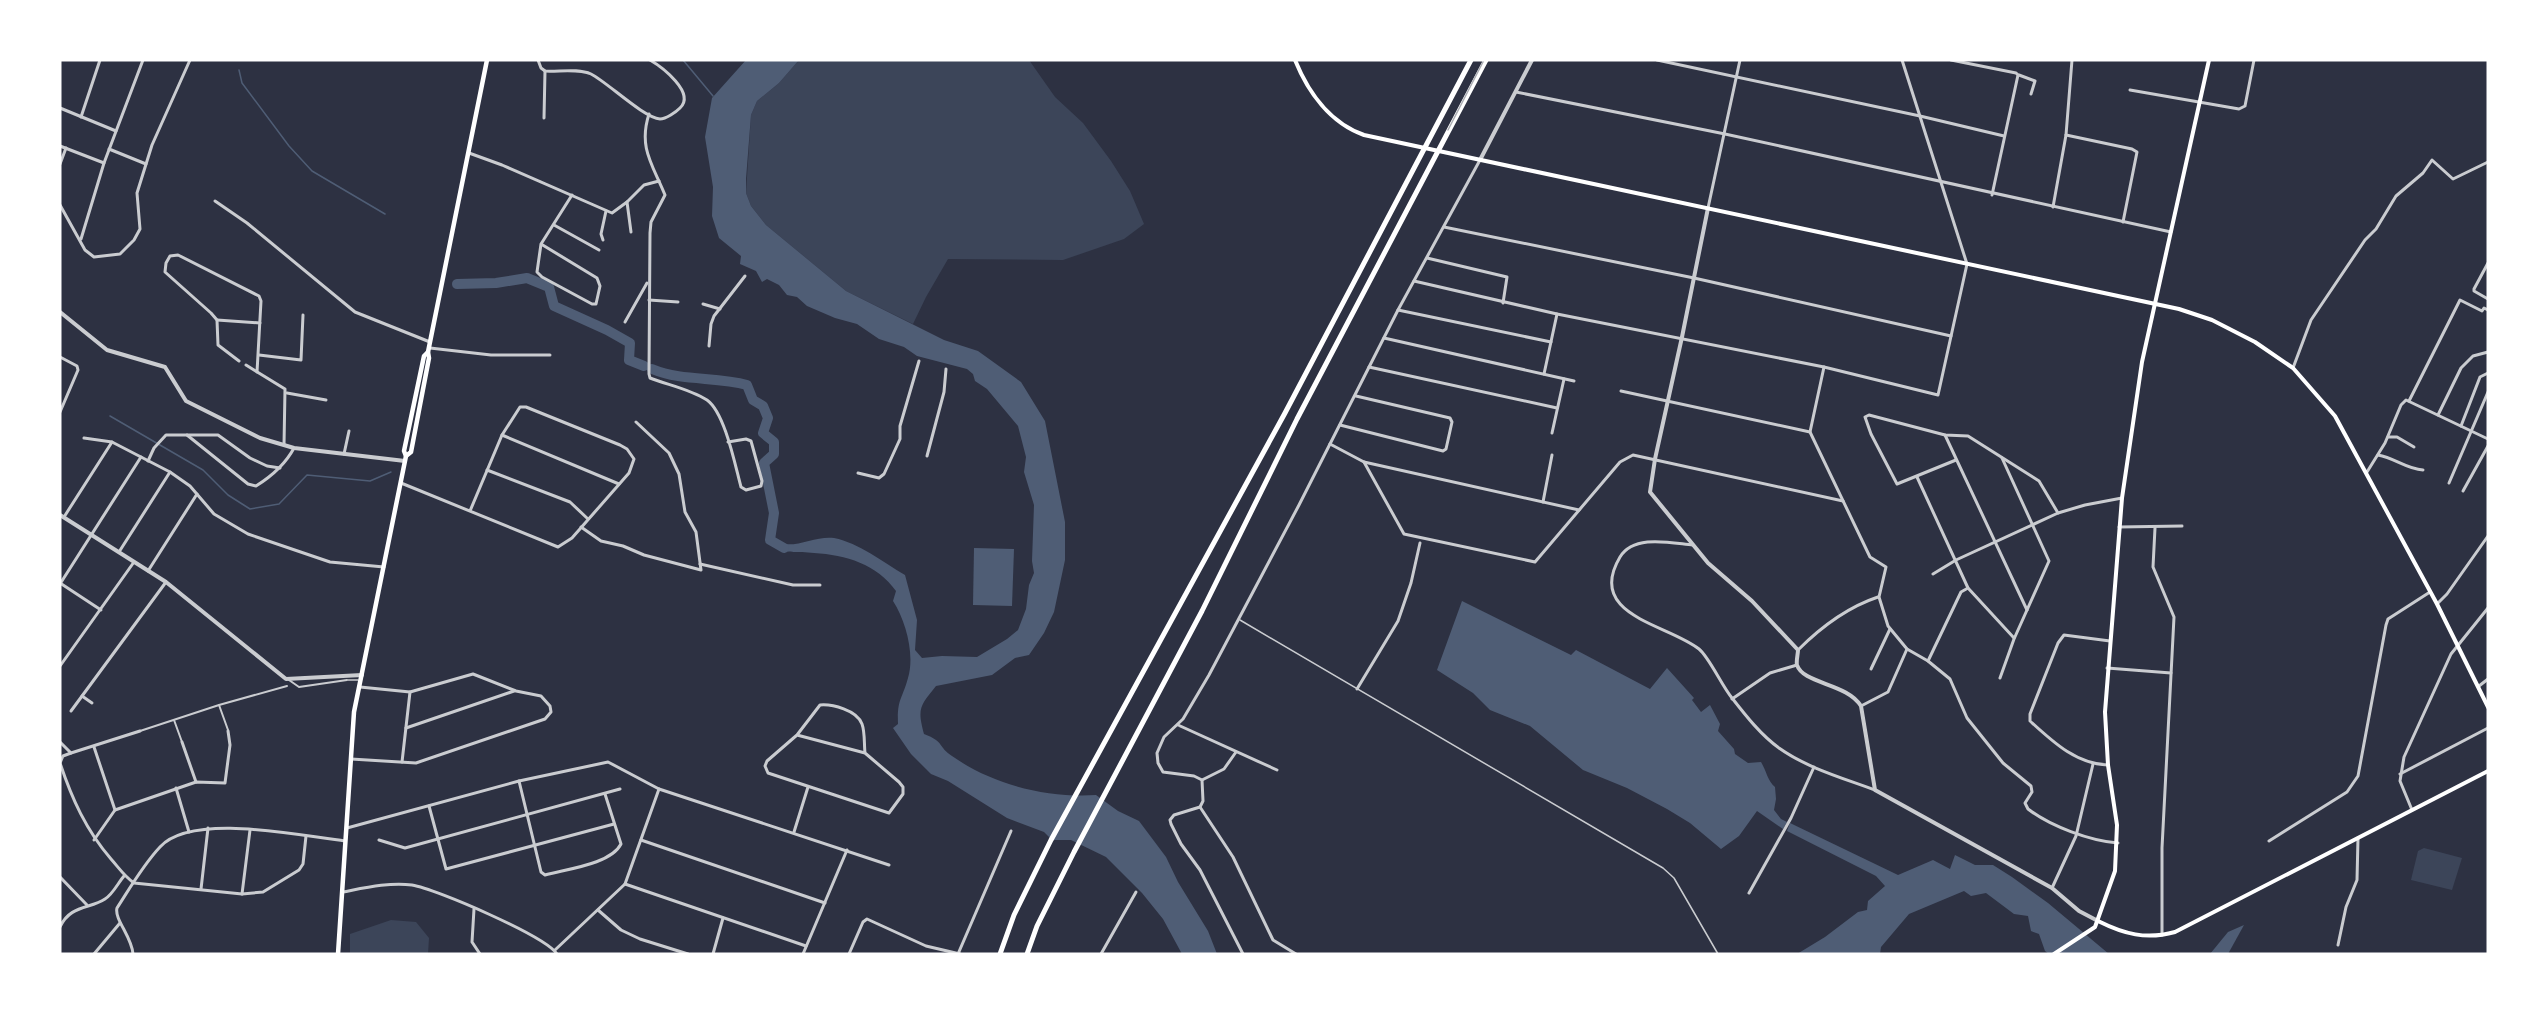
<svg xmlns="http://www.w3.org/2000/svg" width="2548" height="1014" font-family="Spectral,serif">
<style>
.green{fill:#3c4559}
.water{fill:#4f5d75}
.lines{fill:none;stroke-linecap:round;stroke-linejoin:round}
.stream{stroke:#4f5d75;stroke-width:1.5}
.river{stroke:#4f5d75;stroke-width:10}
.service{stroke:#caccd0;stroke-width:1.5}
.pedestrian{stroke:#caccd0;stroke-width:2}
.minor{stroke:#caccd0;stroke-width:3}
.tertiary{stroke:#caccd0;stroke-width:4}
.secondary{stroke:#fff;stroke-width:4}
.trunk{stroke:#fff;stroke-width:4.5}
.motorway{stroke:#fff;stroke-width:5}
.rail{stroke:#abadb3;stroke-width:1.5}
</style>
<rect width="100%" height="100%" fill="#2d3142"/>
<!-- green -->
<g class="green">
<path d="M799 60H1029L1055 97 1083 123 1111 161 1130 191 1144 224 1124 239 1063 260 948 259 926 297 913 324 846 291 766 225 751 206 746 193 751 115 757 101 779 83Z"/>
<path d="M2424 848 2462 858 2452 890 2411 880 2418 851Z"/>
<path d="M391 920 416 922 429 938 428 954H350V934Z"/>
</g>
<!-- water -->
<g class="water">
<path d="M746 60H799L779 83 757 101 751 115 746 179V193L751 206 766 225 846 291 944 340 978 351 1021 382 1045 421 1065 522V560L1054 612 1044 633 1029 655 1015 658 992 675 936 686C920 706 917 708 924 734 945 742 938 747 952 756 993 785 1047 798 1096 795L1118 811 1139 821 1166 857 1178 882 1208 931 1217 954H1182L1163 919 1142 893 1106 857 1071 840H1052L1044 832 1007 818 948 781 931 774 911 754 893 728 898 724C897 699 902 700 908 678 915 655 906 621 893 601L896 591C877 564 846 555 814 553 798 551 783 555 770 544L774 540C790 552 815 535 834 538 859 543 883 562 905 575L917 620 915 650 922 658 942 656 977 657 1007 639 1018 630 1026 609 1029 585 1034 573 1032 561 1034 505 1024 472 1026 457 1018 426 987 389 975 381 973 374 967 369 917 356 904 347 879 339 857 324 835 318 807 306 797 297 787 295 779 285 767 279 762 282 756 271 740 264 741 256 719 238 712 216 713 187 705 137 712 98Z"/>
<path d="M974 548 1014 549 1012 606 973 605Z"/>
<path d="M1462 601 1571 655 1576 650 1650 689 1667 668 1694 698 1692 700 1701 712 1710 705 1720 724 1718 731 1734 749 1735 754 1748 763 1761 762C1766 770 1768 782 1775 787L1776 799 1774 810 1781 819 1787 822 1783 829 1757 811 1739 836 1721 849 1690 823 1667 809 1627 788 1583 770 1530 726 1490 710 1473 693 1437 670Z"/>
<path d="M1790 823 1898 875 1933 860 1950 869 1955 855 1975 865H1993L2012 877 2048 903 2109 954H2049L2045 951 2039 934 2031 931 2028 916 2014 914 1986 893 1971 896 1964 891 1909 914 1881 947 1880 954H1797L1825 937 1858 912 1867 910 1868 901 1885 886 1876 876 1787 831Z"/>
<path d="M2244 925 2228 954H2210L2228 932Z"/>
</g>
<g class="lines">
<!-- stream -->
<g class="stream">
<path d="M683 60 713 96"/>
<path d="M239 70 242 83 289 146 312 171 385 214"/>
<path d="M110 416 203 470 228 495 250 509 279 504 307 475 370 481 391 472"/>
</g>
<!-- river -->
<g class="river">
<path d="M457 284 496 283 527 278 549 287 554 306 607 330 630 343 629 360 644 366"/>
<path d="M652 369C683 382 716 376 747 385L753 400 763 406 768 418 763 433 774 442V454L764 463 774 513 770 540 784 548"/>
</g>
<!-- service -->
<g class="service">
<path d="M1240 620 1663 868 1674 878 1718 954"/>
<path d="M348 680H358"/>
</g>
<!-- pedestrian -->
<g class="pedestrian">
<path d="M289 680 299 687 347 680"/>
<path d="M219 705 228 730"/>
<path d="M174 720 182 742"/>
<path d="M140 731 219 705 287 686"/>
</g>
<!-- minor -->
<g class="minor">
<path d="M538 60 541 68 545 71C558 72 578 68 591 74 607 82 644 118 660 119 666 119 676 112 680 108 696 93 662 67 650 60"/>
<path d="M1657 60 1920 116 2004 136"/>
<path d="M1951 60 2016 73 2018 75 1992 195"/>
<path d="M2019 75 2035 81 2031 94"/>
<path d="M2130 90 2239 109 2245 106 2254 60"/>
<path d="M1516 92 1725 134 2171 232"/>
<path d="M60 108 116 131"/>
<path d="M649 114C638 148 653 165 665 195L651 222 650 233 649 374 650 378C668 385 690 389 707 400 725 413 735 465 741 487L746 490 761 486 762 481 751 441 746 439 728 442"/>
<path d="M81 117 100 60"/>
<path d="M544 118 545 71"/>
<path d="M2066 135 2132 149 2137 152 2123 222"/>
<path d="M60 146 104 163"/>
<path d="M109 149 146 164"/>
<path d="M469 153 502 165 612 213 627 202 644 185 659 181"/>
<path d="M60 164 66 148"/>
<path d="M215 201 247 223 355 312 430 342"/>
<path d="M627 202 631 232"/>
<path d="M60 205 85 250 94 257 120 254 134 240 140 229 137 193 152 145 190 60"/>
<path d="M2053 207 2066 135 2072 60"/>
<path d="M1708 208 1740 60"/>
<path d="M554 225 599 250"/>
<path d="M1444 227 1694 278 1951 336"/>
<path d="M81 239 104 163 143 60"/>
<path d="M603 240 601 234 606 211"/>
<path d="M541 244 597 278 600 286 596 304H592L542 277 537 272 541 244 572 195"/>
<path d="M1427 258 1507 277 1503 303"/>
<path d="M2488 263 2474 289V291L2488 299"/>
<path d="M1414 281 1557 314 1824 367 1938 395 1967 264 1902 60"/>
<path d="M649 300 678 302"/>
<path d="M703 304 720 309"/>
<path d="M1398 310 1551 342"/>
<path d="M217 320 260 323"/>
<path d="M625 322 647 283"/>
<path d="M1384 338 1574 381"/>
<path d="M709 346 711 324 714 316 745 276"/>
<path d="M430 348 491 355H550"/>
<path d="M259 355 301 360 303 315"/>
<path d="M60 357 77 366 78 370 60 412"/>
<path d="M239 361 218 345 217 320 211 313 165 272 166 263 170 256 178 255 259 296 261 301 257 372"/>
<path d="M246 365 285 389 284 445"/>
<path d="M1369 367 1557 408"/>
<path d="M1824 367 1810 432 1870 557 1886 567 1879 597 1888 626 1907 649 1928 661 1950 679 1967 718 2003 763 2031 786 2032 792 2025 803 2028 809C2050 826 2090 841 2118 843"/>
<path d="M2293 368 2311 320 2365 240 2376 229 2396 196 2423 173 2432 160 2453 179 2488 162"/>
<path d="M1544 374 1557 314"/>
<path d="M1621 391 1810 432"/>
<path d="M287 393 326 400"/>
<path d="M2409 401 2460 300 2482 311 2484 308 2488 310"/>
<path d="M2438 415 2461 368 2473 356 2488 352"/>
<path d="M1340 425 1443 451 1446 449 1452 422 1450 418 1356 396"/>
<path d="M2461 426 2480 377 2488 373"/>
<path d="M1552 433 1564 379"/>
<path d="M187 435 248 484 256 486C272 476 285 465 294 448"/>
<path d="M502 435 619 484"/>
<path d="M1945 435 2027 610"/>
<path d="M2388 437H2397L2414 447"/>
<path d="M84 438 112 442 170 472 190 486 214 514 248 534 330 562 384 567"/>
<path d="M1330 444 1364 462 1579 510"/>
<path d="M344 454 349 431"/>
<path d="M2378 455C2395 458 2406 469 2423 470"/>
<path d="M927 456 944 392 946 369"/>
<path d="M1956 460 1897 484 1871 434 1865 417 1869 415 1945 435 1968 436 2039 481 2058 513"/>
<path d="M148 461 154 448 166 435H218L250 458 267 466 280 468"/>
<path d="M1364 462 1404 534 1535 562 1620 462 1633 455 1843 501"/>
<path d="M487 470 570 502 588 519"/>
<path d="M2367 472 2385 443 2401 405 2406 400 2488 439"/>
<path d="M858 473 879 478 884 474 900 439V426L919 361"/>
<path d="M1917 477 1968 588 2014 638"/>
<path d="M401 483 558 547 572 538 629 473 634 459 627 449 620 445 526 407H520L502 435 470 511"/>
<path d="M2449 483 2488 392"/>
<path d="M2463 491 2488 446"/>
<path d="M1543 502 1552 455"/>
<path d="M64 517 112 442"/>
<path d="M581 527 601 541 623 546 644 555 701 570 696 532 685 512 679 474 669 453 636 422"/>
<path d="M2119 527 2182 526"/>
<path d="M2155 528 2153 567 2174 617 2162 848V935"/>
<path d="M1693 545C1671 543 1634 534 1620 557 1585 616 1668 624 1699 649 1709 657 1722 686 1732 698 1746 716 1761 735 1779 748 1807 768 1843 778 1875 790"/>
<path d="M119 552 170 472"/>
<path d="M700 564 793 585H820"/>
<path d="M148 571 197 494"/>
<path d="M1933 574 1956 560 2058 513 2085 505 2122 498"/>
<path d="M60 583 101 610"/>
<path d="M60 584 141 457"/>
<path d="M2437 604 2447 594 2488 536"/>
<path d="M1798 650C1820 628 1848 607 1878 597"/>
<path d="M1928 661 1961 592 1968 588"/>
<path d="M60 666 134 562"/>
<path d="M2107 668 2171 673"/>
<path d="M1871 669 1890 629"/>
<path d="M2000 678 2014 639 2049 561 2002 458"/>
<path d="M2479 686 2488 679"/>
<path d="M1357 689 1398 621 1411 583 1420 543"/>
<path d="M82 696 92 703"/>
<path d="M1732 699 1770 673 1797 665"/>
<path d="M1861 706 1888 692 1907 649"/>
<path d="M71 711 166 582"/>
<path d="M1178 725 1277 770"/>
<path d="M406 728 514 691"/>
<path d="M140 731 71 753 63 756 60 763C72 799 86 830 111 859 119 868 124 876 134 883L242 894 263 892 299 870 303 864 306 836"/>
<path d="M797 735 865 753 899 782 903 787V794L889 813 768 773 765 766 767 761 797 735 820 705C832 704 857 710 862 724 865 732 864 744 865 753"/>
<path d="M60 742 71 753"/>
<path d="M182 742 196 782"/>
<path d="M94 747 115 810"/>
<path d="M351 759 416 763 545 719 551 712 550 706 541 696 516 691 473 674 410 692 360 687"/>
<path d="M402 762 410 692"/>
<path d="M2108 765C2076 764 2053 742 2030 721V714L2058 643 2064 635 2110 641"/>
<path d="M2400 774 2488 728"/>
<path d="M1202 780 1224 769 1236 752"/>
<path d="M519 781 541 872 545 875C567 869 611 864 621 844L605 794"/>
<path d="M176 788 189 832"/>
<path d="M429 806 446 869 614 824"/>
<path d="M1200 807 1233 857 1273 940 1296 954"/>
<path d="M2412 810 2400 781 2404 757 2451 654 2488 608"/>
<path d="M347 828 519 781 608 762 659 789 889 865"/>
<path d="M794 832 808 787"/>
<path d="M94 840 115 810 196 782 225 783 230 745 228 731"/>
<path d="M379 840 405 848 620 789"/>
<path d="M641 840 825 903"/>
<path d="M2269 841 2347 792 2358 776 2386 625 2388 619 2430 592"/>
<path d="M60 877 87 905"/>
<path d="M625 884 806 946"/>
<path d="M2052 888 2076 836 2093 764"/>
<path d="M201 889 208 828"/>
<path d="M343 892C364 888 389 882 412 885 436 889 545 936 557 954"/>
<path d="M1749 893 1791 818 1814 767"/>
<path d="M242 894 250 830"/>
<path d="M474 909 472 942 480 954"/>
<path d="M598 910 621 930 640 939 688 954"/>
<path d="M60 927C70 905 90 909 105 899 113 894 118 883 124 876"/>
<path d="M2338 945 2346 907 2357 880 2358 838"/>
<path d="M555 950 625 884 659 789"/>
<path d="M94 954 120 923"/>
<path d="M133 954C132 937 114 919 117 908 130 888 143 865 160 847 192 812 301 836 345 841"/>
<path d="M713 954 723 918"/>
<path d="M803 954 847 850"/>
<path d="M849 954 863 922 867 919 926 946 960 954"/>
<path d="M958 954 1011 831"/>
<path d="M1101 954 1136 892"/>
<path d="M1243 954 1200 870 1181 844 1171 824 1170 820 1174 815 1200 807 1203 801 1202 780 1194 776 1163 772 1158 763 1157 753 1164 737 1183 719 1209 675 1299 505 1398 310 1480 160"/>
</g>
<!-- tertiary -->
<g class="tertiary">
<path d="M1480 160 1532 60"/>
<path d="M1708 208 1682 337 1655 459 1650 492 1708 563 1752 601 1798 650C1798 654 1796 661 1797 665 1803 684 1847 683 1861 706L1875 790 2052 888 2079 911 2098 921"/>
<path d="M60 312 107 350 165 367 186 401 260 438 294 448 405 461"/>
<path d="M60 515 166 582 286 679 362 675"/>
</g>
<!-- secondary -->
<g class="secondary">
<path d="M1295 60C1308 92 1330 123 1364 135L2179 309 2212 320 2255 342 2293 368 2335 416 2437 604 2488 707"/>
<path d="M2098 921C2124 934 2146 940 2175 932L2488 771"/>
<path d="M2054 954 2095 927 2115 871 2117 825 2108 765 2105 712 2122 498 2142 362 2209 60"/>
</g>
<!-- trunk -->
<g class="trunk">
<path d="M406 456 404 451 424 356 428 352"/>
<path d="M338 954 354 712 406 456 411 452 429 358 428 352 487 60"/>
</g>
<!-- motorway -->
<g class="motorway">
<path d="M1000 954 1014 915 1051 840 1285 413 1471 60"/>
<path d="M1027 954 1037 926 1074 852 1202 611 1297 419 1486 60"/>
</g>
<!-- rail -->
<path class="rail" d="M1448 130 1484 60"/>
</g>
<!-- border -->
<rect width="2548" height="1014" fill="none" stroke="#ffffff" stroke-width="123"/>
</svg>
